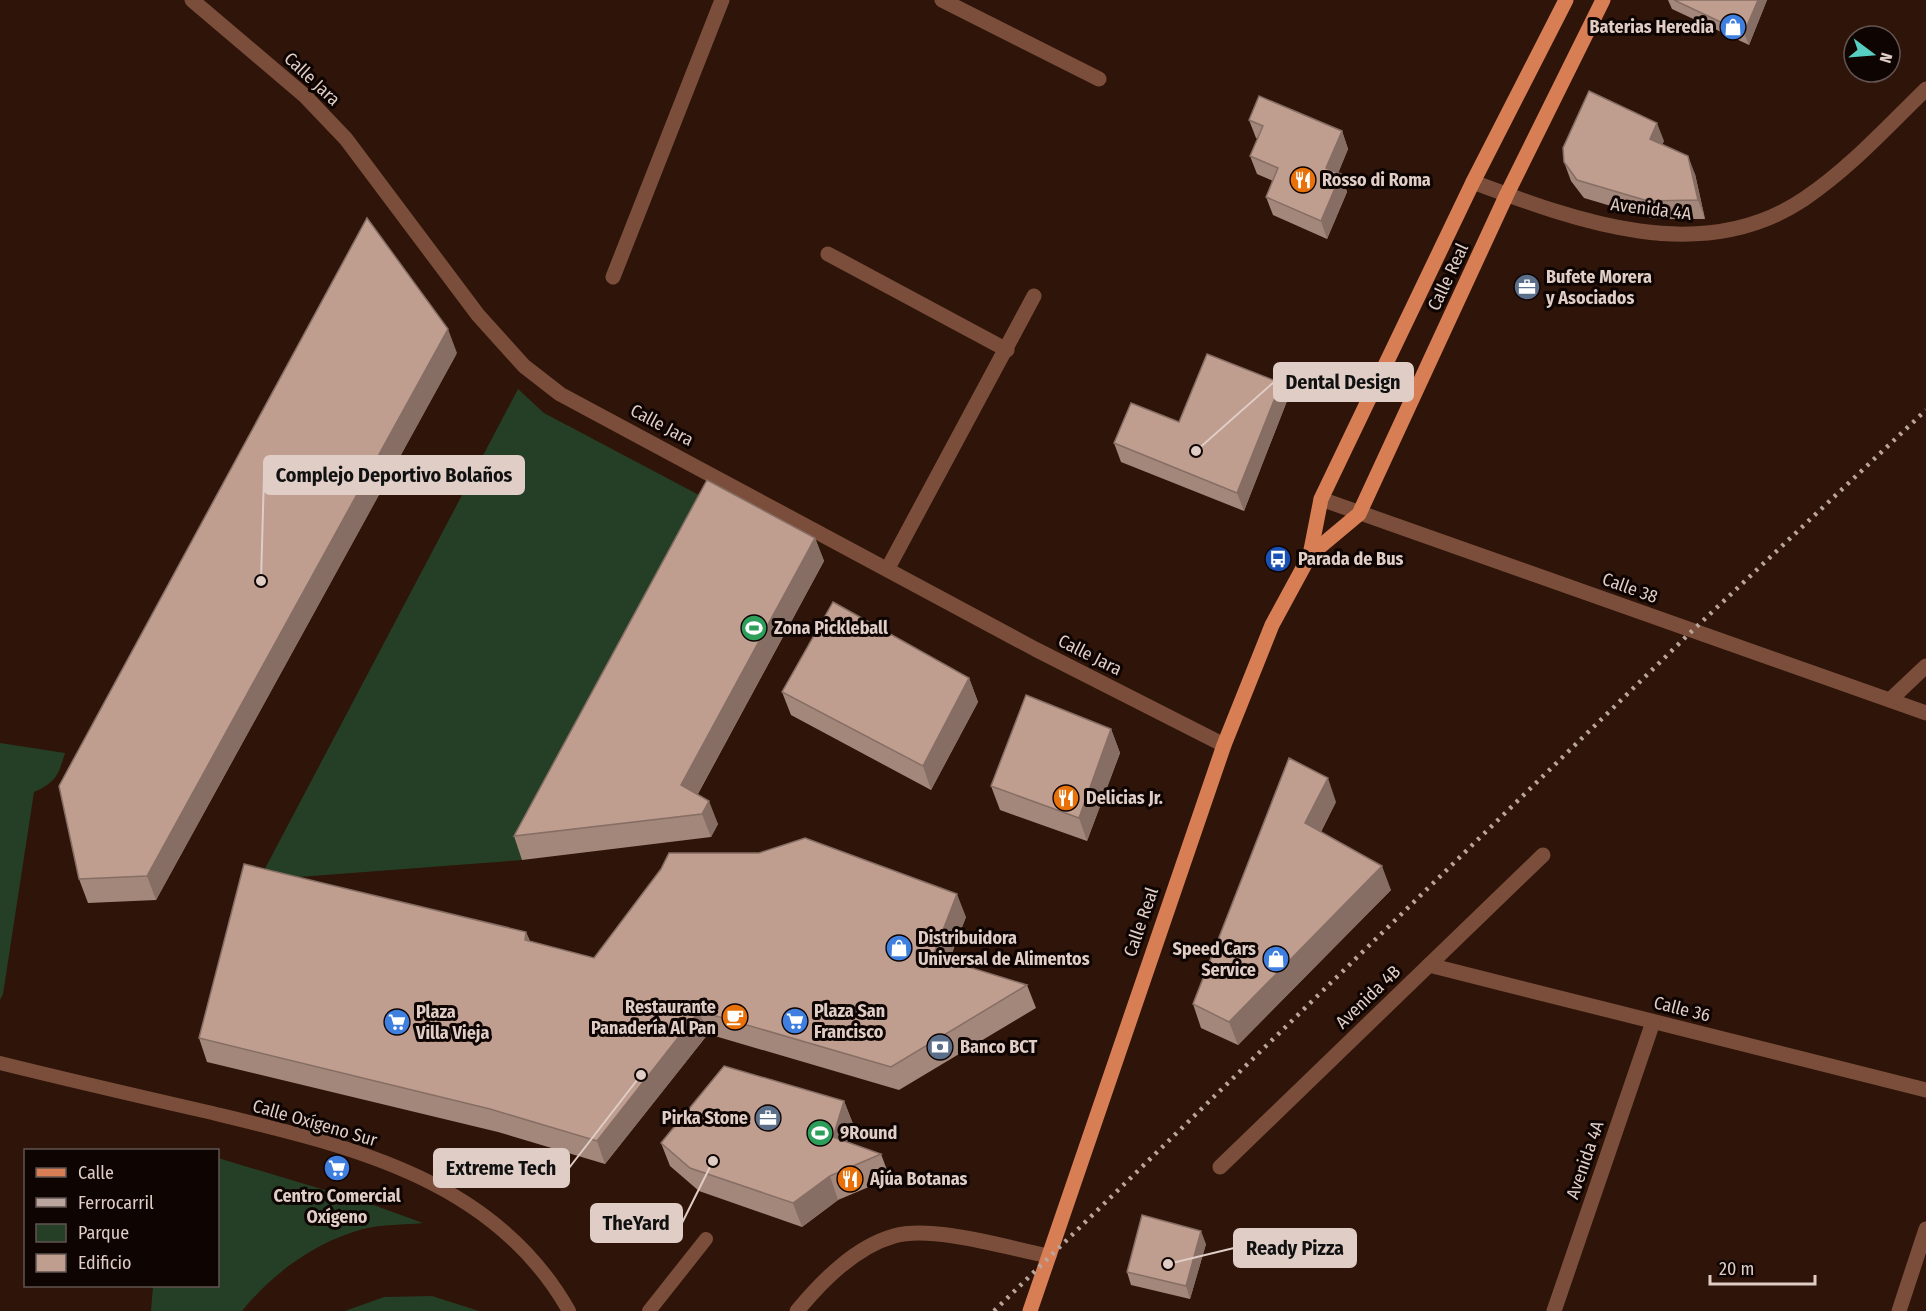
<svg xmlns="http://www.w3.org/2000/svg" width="1926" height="1311" font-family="'Fira Sans Condensed',sans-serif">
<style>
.green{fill:#253f26}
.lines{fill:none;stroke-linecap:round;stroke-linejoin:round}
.service{stroke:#7a4e3a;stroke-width:14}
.minor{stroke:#7a4e3a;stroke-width:15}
.primary{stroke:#d87e54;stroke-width:15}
.rail{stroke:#b9a59d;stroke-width:4.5;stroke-dasharray:3 6;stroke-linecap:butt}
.wall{fill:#a4877b}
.shaded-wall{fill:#866e64}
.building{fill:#bf9d8f;stroke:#866e64;stroke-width:1.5}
.labels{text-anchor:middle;stroke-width:6;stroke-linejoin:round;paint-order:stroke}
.poi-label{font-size:18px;font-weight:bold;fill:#dfcdc6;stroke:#0e0402;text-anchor:start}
.street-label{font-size:18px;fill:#dfcdc6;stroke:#0e0402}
.leader{fill:none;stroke:#dfcdc6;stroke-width:2}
.callout-dot{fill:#dfcdc6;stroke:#0e0402;stroke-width:2}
.callout{fill:#dfcdc6;stroke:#dfcdc6;stroke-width:2}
.callout-label{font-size:20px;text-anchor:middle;font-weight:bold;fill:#111}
</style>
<rect width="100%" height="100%" fill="#2e1409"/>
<!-- green -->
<g class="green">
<path d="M518 389 544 413 716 504 522 860 259 880Z"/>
<path d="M0 743 65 753C58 776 56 782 34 792L3 994 0 1000Z"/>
<path d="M218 1158 368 1203 423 1223C404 1225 382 1224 363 1229 315 1242 273 1273 242 1311H151L153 1286H218Z"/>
<path d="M432 1296 479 1311H345L384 1297Z"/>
</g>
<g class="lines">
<!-- service -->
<g class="service">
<path d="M0 1063C69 1080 138 1096 208 1112 345 1145 494 1177 569 1311"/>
<path d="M649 1311 706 1239"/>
</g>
<!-- minor -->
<g class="minor">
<path d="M192 0 305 96 346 139 478 315 524 366 560 394 1035 649 1224 745"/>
<path d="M942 0 1099 79"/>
<path d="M1473 182C1577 221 1702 268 1804 199 1850 168 1887 127 1926 89"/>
<path d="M828 254 1007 350"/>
<path d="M613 277 722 0"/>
<path d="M1321 499 1926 713"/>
<path d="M888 568 1034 296"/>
<path d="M1890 700 1926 666"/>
<path d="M1429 965 1926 1090"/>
<path d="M1220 1167 1543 855"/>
<path d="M797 1311C822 1281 855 1247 894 1236 933 1225 1008 1248 1049 1256"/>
<path d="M1554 1311 1653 1022"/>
<path d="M1899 1311 1926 1229"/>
</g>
<!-- primary -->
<g class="primary">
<path d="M1310 555 1359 514 1507 194 1603 0"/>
<path d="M1030 1311 1224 745 1272 625 1310 555 1321 499 1473 182 1566 0"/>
</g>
<!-- rail -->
<path class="rail" d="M994 1311 1692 631 1926 410"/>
</g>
<!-- wall -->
<g class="wall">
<path d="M1668 0H1767L1749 45 1672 9Z"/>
<path d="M1249 120 1342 131 1348 149 1338 173 1341 174 1347 192 1327 239 1273 215 1266 197 1273 181 1257 174 1250 156 1258 139 1256 138Z"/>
<path d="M1664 141 1662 144 1695 174 1705 219H1655L1584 198 1571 181 1564 162Z"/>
<path d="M457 353 156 900 88 903 79 879Z"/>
<path d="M1281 383 1287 401 1244 511 1121 462 1114 443 1179 422Z"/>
<path d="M815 538 824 561 698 794 718 824 711 837 522 860 514 836Z"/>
<path d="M969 678 978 702 931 790 791 715 782 692Z"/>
<path d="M1111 729 1120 753 1087 841 1000 810 991 786Z"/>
<path d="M1336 802 1321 832 1391 890 1238 1045 1201 1028 1193 1004Z"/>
<path d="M966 917 949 961 1027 985 1036 1008 899 1090 708 1034 605 1164 498 1132 207 1062 199 1038 526 932 530 941 594 958Z"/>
<path d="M844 1101 853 1124 847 1142 881 1154 890 1178 838 1200 802 1227 699 1191 670 1166 661 1143Z"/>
<path d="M1206 1244 1190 1299 1131 1285 1127 1272Z"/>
</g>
<!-- shaded-wall -->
<g class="shaded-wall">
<path d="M1758 0H1767L1749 45 1744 33Z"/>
<path d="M1657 123 1664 141 1657 157 1650 139Z"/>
<path d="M1342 131 1348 149 1333 186 1326 168Z"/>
<path d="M1688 156 1695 174 1705 219 1698 200Z"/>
<path d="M1341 174 1347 192 1327 239 1321 221Z"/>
<path d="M448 329 457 353 156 900 147 876Z"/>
<path d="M1281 383 1287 401 1244 511 1237 493Z"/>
<path d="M815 538 824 561 690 808 681 785Z"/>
<path d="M969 678 978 702 931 790 923 766Z"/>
<path d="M1111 729 1120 753 1087 841 1079 818Z"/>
<path d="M1328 778 1336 802 1313 846 1305 823Z"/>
<path d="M709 801 718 824 711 837 702 814Z"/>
<path d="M1382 866 1391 890 1238 1045 1229 1022Z"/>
<path d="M957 894 966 917 941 979 933 956Z"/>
<path d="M526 932 535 955 525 940Z"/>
<path d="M699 1011 708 1034 605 1164 597 1141Z"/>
<path d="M844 1101 853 1124 841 1160 833 1137Z"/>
<path d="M830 1176 838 1200 802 1227 793 1203Z"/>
<path d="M1201 1231 1206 1244 1190 1299 1186 1286Z"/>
</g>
<!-- building -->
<g class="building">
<path d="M1674 0H1758L1744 33Z"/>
<path d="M1589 91 1657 123 1650 139 1688 156 1698 200 1648 201 1577 180 1564 162 1563 148Z"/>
<path d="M1259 96 1342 131 1326 168 1341 174 1321 221 1266 197 1278 168 1250 156 1263 126 1249 120Z"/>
<path d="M367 218 448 329 147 876 79 879 59 786Z"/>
<path d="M1207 354 1281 383 1237 493 1114 443 1131 403 1179 422Z"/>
<path d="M707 480 815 538 681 785 709 801 702 814 514 836Z"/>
<path d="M833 602 969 678 923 766 782 692Z"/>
<path d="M1026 695 1111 729 1079 818 991 786Z"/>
<path d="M1289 758 1328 778 1305 823 1382 866 1229 1022 1193 1004Z"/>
<path d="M805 838 957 894 933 956 1027 985 891 1067 699 1011 597 1141 490 1109 199 1038 244 864 526 932 525 940 594 958 661 869 669 853H759Z"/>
<path d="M724 1066 844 1101 833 1137 881 1154 830 1176 793 1203 690 1168 661 1143Z"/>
<path d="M1142 1215 1201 1231 1186 1286 1127 1272Z"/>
</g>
<!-- icons -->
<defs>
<symbol id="shop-disc" viewBox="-11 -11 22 22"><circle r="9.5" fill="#3f7fe0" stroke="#0e0402"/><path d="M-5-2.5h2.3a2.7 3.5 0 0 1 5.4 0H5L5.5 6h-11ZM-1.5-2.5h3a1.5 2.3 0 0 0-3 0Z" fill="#fff"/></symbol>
<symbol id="restaurant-disc" viewBox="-11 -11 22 22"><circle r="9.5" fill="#e8710a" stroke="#0e0402"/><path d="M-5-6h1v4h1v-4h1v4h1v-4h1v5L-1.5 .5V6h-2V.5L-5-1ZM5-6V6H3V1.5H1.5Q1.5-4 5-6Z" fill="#fff"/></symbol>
<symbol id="office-disc" viewBox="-11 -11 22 22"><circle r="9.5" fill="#5c6f8a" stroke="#0e0402"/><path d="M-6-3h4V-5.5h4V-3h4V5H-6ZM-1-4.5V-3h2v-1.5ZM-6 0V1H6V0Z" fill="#fff"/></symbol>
<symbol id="bus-disc" viewBox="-11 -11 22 22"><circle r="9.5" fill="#1a4fb4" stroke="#0e0402"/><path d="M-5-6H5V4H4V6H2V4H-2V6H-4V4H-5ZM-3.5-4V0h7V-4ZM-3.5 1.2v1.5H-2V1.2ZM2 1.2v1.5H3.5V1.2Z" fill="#fff"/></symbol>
<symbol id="stadium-disc" viewBox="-11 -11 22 22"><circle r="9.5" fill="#2e9e5b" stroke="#0e0402"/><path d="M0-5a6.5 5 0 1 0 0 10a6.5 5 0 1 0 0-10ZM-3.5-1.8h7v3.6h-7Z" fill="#fff"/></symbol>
<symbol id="cafe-disc" viewBox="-11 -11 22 22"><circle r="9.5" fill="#e8710a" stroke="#0e0402"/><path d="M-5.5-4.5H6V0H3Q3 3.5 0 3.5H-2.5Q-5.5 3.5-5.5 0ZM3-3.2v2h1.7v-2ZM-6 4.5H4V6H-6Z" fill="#fff"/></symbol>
<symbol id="supermarket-disc" viewBox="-11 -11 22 22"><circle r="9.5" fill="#3f7fe0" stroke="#0e0402"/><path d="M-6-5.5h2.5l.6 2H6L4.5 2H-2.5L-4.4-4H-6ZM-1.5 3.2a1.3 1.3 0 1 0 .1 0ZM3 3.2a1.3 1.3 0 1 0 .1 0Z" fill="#fff"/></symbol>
<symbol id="bank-disc" viewBox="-11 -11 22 22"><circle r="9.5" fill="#5c6f8a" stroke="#0e0402"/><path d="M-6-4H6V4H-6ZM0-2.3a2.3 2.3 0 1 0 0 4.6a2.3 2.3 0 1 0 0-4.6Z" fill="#fff"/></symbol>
</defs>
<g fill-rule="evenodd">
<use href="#shop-disc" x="1718" y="12" width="30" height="30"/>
<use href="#restaurant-disc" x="1288" y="165" width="30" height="30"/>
<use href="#office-disc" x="1512" y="272" width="30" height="30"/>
<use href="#bus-disc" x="1263" y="544" width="30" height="30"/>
<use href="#stadium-disc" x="739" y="613" width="30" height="30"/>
<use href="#restaurant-disc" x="1051" y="783" width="30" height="30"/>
<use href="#shop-disc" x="884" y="933" width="30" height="30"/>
<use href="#shop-disc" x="1261" y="944" width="30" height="30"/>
<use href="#cafe-disc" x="720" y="1002" width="30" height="30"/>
<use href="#supermarket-disc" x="780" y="1006" width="30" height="30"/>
<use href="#supermarket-disc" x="382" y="1007" width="30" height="30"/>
<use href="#bank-disc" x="925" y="1032" width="30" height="30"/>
<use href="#office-disc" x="753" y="1103" width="30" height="30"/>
<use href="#stadium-disc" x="805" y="1118" width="30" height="30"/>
<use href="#supermarket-disc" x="322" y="1153" width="30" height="30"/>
<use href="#restaurant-disc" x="835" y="1164" width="30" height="30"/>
</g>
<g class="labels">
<!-- poi labels -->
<g class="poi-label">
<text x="1714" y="33" text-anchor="end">Baterias Heredia</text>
<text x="1322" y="186">Rosso di Roma</text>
<text x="1546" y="283">Bufete Morera<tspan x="1546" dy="21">y Asociados</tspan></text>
<text x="1298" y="565">Parada de Bus</text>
<text x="774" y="634">Zona Pickleball</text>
<text x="1086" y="804">Delicias Jr.</text>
<text x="918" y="944">Distribuidora<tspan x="918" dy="21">Universal de Alimentos</tspan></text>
<text x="1256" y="955" text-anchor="end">Speed Cars<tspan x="1256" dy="21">Service</tspan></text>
<text x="716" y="1013" text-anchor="end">Restaurante<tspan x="716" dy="21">Panadería Al Pan</tspan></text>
<text x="814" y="1017">Plaza San<tspan x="814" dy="21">Francisco</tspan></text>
<text x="416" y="1018">Plaza<tspan x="416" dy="21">Villa Vieja</tspan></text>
<text x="960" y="1053">Banco BCT</text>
<text x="748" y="1124" text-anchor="end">Pirka Stone</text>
<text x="840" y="1139">9Round</text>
<text x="870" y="1185">Ajúa Botanas</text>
<text x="337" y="1202" text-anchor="middle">Centro Comercial<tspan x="337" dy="21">Oxígeno</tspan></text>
</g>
<!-- street labels -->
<g class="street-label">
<text transform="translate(312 79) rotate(43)" y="6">Calle Jara</text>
<text transform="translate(1651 209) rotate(7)" y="6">Avenida 4A</text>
<text transform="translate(1448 277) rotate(-65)" y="6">Calle Real</text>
<text transform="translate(662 425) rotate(28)" y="6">Calle Jara</text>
<text transform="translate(1630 588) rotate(20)" y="6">Calle 38</text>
<text transform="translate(1090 655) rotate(27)" y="6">Calle Jara</text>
<text transform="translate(1141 922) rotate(-71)" y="6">Calle Real</text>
<text transform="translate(1368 997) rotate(-44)" y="6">Avenida 4B</text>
<text transform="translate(1682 1009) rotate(14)" y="6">Calle 36</text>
<text transform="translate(315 1123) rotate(16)" y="6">Calle Oxígeno Sur</text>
<text transform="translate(1585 1160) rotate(-71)" y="6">Avenida 4A</text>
</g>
</g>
<!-- callouts -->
<path class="leader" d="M1196 451L1274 382M261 581L264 475M641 1075L569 1168M713 1161L682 1223M1168 1264L1234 1248"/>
<g class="callout-dot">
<circle cx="1196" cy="451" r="6"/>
<circle cx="261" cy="581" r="6"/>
<circle cx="641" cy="1075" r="6"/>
<circle cx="713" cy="1161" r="6"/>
<circle cx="1168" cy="1264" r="6"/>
</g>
<g class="callout">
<rect x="1274" y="363" width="139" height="38" rx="6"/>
<rect x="264" y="456" width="260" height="38" rx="6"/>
<rect x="434" y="1149" width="135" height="38" rx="6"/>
<rect x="591" y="1204" width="91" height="38" rx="6"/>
<rect x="1234" y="1229" width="122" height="38" rx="6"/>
</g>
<g class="callout-label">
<text x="1343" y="389">Dental Design</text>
<text x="394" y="482">Complejo Deportivo Bolaños</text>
<text x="501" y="1175">Extreme Tech</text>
<text x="636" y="1230">TheYard</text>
<text x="1295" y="1255">Ready Pizza</text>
</g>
<!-- legend -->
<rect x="24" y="1149" width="195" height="138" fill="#0e0402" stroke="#625450" stroke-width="1.5"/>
<rect x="36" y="1168" width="30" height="9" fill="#d87e54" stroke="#625450" stroke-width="1.5"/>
<text x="78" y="1179" font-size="18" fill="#dfcdc6">Calle</text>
<rect x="36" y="1198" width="30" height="9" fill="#b9a59d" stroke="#625450" stroke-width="1.5"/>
<text x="78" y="1209" font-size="18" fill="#dfcdc6">Ferrocarril</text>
<rect x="36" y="1224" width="30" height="18" fill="#253f26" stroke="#625450" stroke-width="1.5"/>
<text x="78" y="1239" font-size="18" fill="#dfcdc6">Parque</text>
<rect x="36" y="1254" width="30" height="18" fill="#bf9d8f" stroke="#625450" stroke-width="1.5"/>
<text x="78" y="1269" font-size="18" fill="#dfcdc6">Edificio</text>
<!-- north arrow -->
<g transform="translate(1872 54) rotate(106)"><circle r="28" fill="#0e0402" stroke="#625450" stroke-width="1.5"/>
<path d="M0-4.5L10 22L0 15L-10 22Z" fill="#57cec1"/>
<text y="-9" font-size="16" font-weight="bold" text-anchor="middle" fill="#dfcdc6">N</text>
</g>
<!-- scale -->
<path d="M1710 1275v9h105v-9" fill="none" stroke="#dfcdc6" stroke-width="3"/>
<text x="1719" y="1275" font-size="18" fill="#dfcdc6" stroke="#0e0402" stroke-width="4.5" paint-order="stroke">20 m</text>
</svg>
